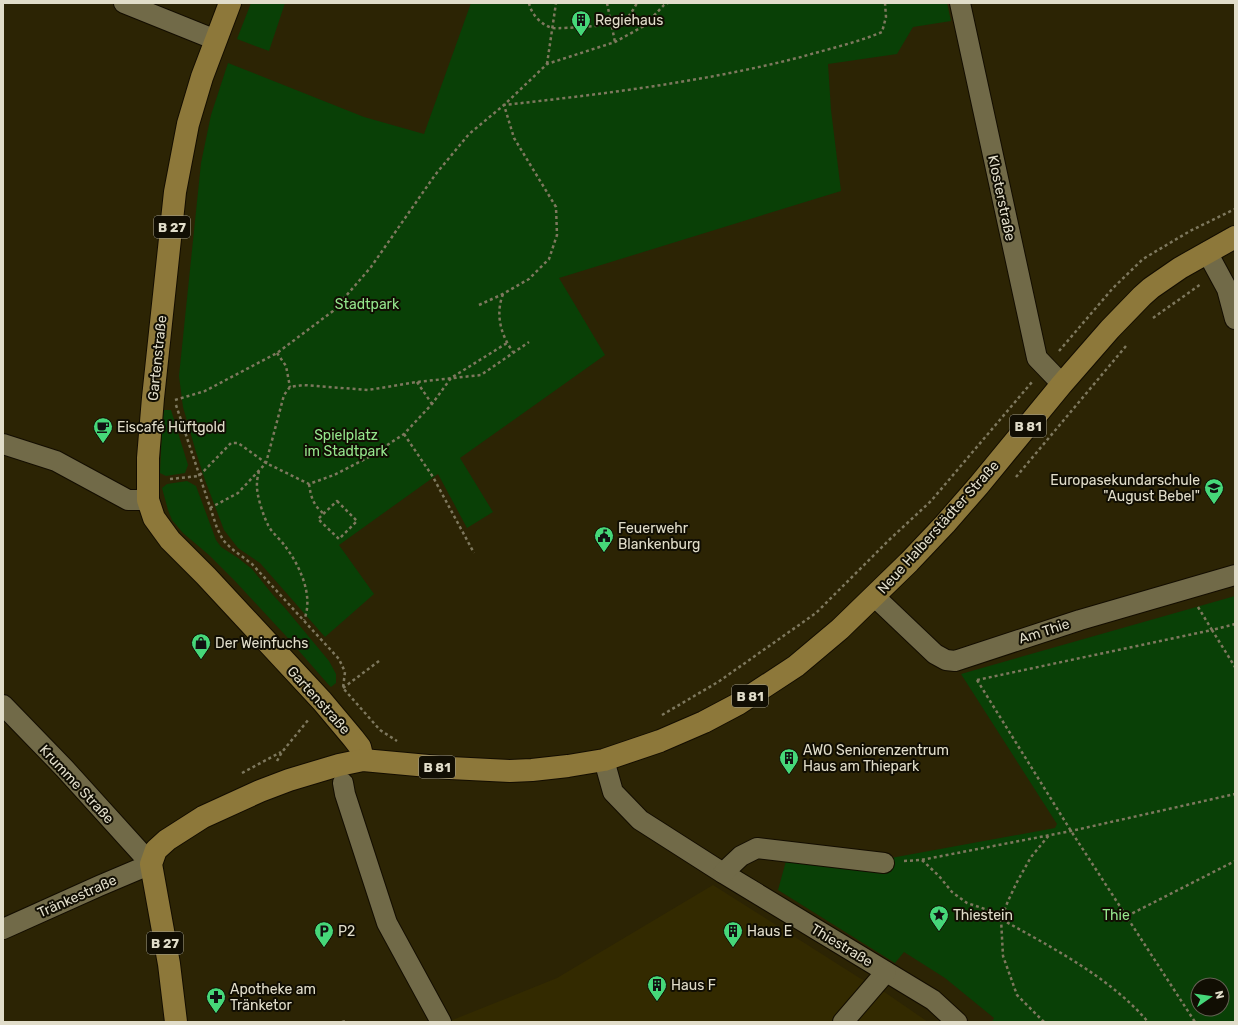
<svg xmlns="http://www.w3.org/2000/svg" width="1238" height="1025" font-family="Rubik,sans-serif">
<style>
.built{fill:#332a00}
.green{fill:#094006;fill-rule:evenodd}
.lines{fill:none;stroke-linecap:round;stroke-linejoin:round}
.minor-casing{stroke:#130d00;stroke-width:22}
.major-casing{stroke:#130d00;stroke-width:24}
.path{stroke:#7e785e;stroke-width:2.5;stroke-dasharray:3 3;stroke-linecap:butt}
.minor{stroke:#716a48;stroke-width:20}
.major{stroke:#8d783a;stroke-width:22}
.labels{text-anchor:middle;stroke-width:4;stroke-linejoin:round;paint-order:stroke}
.shield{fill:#110e03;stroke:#a39f8e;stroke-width:1}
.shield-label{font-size:13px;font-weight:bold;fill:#e1ddca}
.poi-label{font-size:14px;fill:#e1ddca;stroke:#110e03;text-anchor:start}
.street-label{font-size:14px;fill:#e1ddca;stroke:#110e03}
.park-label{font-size:14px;fill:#95e68c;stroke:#110e03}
</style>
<rect width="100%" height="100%" fill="#2c2404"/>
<!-- built -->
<path class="built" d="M713 885 858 977 883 991 928 1022H451L450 1021 557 978Z"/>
<!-- green -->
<g class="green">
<path d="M251 3H285L269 51 237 39Z"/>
<path d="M471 3H947L951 21 913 27 897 54 828 64 831 110 841 191 559 278 605 355 460 458 493 512 467 528 438 474 339 545 374 594 325 637 260 563 238 548 224 530 205 480 196 452 183 407 179 376 201 163 211 115 228 63 364 117 424 134Z"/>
<path d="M163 410H171L188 465 185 473 166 476 160 473Z"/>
<path d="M187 481 196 486 216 540 221 547 238 558 252 569 273 595 285 608 329 661 336 674V683L331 687 327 683 286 636 235 581 209 555 183 533 172 520 168 510 162 488 167 484Z"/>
<path d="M1235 596V1022H992L994 1018 945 978 904 952 895 963 778 890 786 861 891 858 1055 828 1057 824 961 674ZM1198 985H1222V1009H1198Z"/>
</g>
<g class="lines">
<defs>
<g id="minor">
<path d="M124 3 216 40"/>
<path d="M960 3 1037 358 1062 384"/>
<path d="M1207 252 1227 289 1235 319"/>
<path d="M3 444 56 461 128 500H148"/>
<path d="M874 596 935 654 946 660 955 661 1080 620 1235 575"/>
<path d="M3 705 65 769 151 864 99 886 3 929"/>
<path d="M604 760 613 792 640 820 723 873 933 1000 957 1022"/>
<path d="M343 783 345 794 387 923 441 1022"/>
<path d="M723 873 741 856 757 848 884 863"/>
<path d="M843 1022 886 972"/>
</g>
<g id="major">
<path d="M230 3 202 77 188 124 175 192 153 398 148 458V500L154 518 170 540 206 576 322 701 353 738 360 747 363 760"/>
<path d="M176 1022 169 964 151 864 156 850 167 840 203 817 260 791 289 780 339 765 363 760 450 768 510 771 532 770 568 766 604 760 660 741 704 722 738 704 796 666 840 629 909 562 945 524 979 485 1062 384 1110 329 1142 296 1151 288 1180 268 1235 237"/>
</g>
</defs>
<!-- minor casing -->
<use href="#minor" class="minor-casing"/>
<!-- major casing -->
<use href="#major" class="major-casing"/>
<!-- path -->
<g class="path">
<path d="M529 3C531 14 542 26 553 28 562 29 615 25 621 22 629 18 633 10 637 3"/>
<path d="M607 3 615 42"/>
<path d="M547 64 556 3"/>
<path d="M503 294C495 315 501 335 513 352"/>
<path d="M479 305 503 294 529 279 549 259 557 235 556 207 514 138 504 105C603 94 704 82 801 57 828 49 856 43 882 32L886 17 885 3"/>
<path d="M1153 318 1201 284"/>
<path d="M1059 351 1113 288 1143 259 1190 231 1235 209"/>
<path d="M277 353 286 366 290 387"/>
<path d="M417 382 432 404"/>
<path d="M175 400 205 391 277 353 333 311 371 267 435 175 469 134 504 105 547 64 615 42 644 26 664 5 668 3"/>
<path d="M176 405 217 528 223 540 232 549 252 564 339 659 345 672 343 688 380 730 397 741"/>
<path d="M404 434 433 477 474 553"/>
<path d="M259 471C258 475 257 480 257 483 256 494 263 515 268 525 272 533 280 539 285 546 300 566 314 596 304 620"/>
<path d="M1016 477 1126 346"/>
<path d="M170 479 199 476 231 443H238L266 463 309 484 334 475 369 457 404 434 432 404 451 378 507 343"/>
<path d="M309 484C311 497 313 505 324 514"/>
<path d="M337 501 357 521 339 539 318 519Z"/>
<path d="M210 508 238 493 266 463 284 395 290 387 303 385 368 390 417 382 481 375 529 342"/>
<path d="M1198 607 1212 630 1235 624"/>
<path d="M977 680 1071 831 1195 1022"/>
<path d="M977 680 1212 630 1235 667"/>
<path d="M343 688 379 661"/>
<path d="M662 715 718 682 816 613 889 540 931 501 1032 382"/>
<path d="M277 761 282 752 309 719"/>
<path d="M242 773 281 752"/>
<path d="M922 860 939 876 952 892 967 903 994 912 1001 919C1051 947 1111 978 1148 1022"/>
<path d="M904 861 921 860 1071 831 1235 794"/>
<path d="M1127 916 1235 861"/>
<path d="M342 1022 346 1021"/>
<path d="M1044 1022 1017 995 1003 956 1001 919 1008 901 1017 882 1031 857 1050 834"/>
</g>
<!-- minor -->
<use href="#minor" class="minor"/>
<!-- major -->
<use href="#major" class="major"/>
</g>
<!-- icons -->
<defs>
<symbol id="building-pin" viewBox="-11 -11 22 30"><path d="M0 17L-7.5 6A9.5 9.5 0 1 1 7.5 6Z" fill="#46d779" stroke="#110e03"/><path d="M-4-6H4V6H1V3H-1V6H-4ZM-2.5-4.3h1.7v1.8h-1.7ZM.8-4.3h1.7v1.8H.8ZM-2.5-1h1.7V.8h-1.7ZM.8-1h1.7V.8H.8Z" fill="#111"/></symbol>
<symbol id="cafe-pin" viewBox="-11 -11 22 30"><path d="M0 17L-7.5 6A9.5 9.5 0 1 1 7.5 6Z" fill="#46d779" stroke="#110e03"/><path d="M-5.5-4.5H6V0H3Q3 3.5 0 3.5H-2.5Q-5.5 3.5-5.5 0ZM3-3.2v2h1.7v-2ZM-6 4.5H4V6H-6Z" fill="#111"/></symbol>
<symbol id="school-pin" viewBox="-11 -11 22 30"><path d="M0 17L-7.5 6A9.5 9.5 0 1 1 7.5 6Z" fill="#46d779" stroke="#110e03"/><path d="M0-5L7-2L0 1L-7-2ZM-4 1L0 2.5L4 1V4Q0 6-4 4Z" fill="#111"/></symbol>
<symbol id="civic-pin" viewBox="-11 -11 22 30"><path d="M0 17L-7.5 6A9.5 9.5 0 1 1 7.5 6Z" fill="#46d779" stroke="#110e03"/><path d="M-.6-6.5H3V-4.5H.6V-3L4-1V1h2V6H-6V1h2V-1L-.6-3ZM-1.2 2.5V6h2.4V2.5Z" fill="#111"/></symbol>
<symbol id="shop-pin" viewBox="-11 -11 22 30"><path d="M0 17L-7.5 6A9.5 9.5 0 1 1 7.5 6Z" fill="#46d779" stroke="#110e03"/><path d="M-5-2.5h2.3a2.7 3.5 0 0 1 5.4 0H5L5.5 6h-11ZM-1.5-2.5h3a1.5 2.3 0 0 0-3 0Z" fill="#111"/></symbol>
<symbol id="sight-pin" viewBox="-11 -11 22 30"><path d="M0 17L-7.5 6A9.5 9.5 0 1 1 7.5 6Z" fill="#46d779" stroke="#110e03"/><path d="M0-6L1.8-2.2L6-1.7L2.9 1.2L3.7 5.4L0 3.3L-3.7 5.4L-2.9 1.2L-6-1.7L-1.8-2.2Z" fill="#111"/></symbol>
<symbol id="parking-pin" viewBox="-11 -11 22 30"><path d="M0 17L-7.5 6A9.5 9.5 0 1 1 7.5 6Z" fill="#46d779" stroke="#110e03"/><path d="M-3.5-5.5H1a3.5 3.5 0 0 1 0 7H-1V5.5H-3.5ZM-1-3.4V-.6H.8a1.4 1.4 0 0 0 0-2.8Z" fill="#111"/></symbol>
<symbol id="pharmacy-pin" viewBox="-11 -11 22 30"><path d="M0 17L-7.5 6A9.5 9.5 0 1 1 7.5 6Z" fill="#46d779" stroke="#110e03"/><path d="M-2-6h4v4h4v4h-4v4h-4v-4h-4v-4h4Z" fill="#111"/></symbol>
</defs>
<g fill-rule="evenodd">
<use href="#building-pin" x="570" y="9" width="22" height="30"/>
<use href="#cafe-pin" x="92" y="416" width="22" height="30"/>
<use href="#school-pin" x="1203" y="477" width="22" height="30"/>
<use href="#civic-pin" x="593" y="525" width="22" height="30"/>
<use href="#shop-pin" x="190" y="632" width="22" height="30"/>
<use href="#building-pin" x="778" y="747" width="22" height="30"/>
<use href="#sight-pin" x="928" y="904" width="22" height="30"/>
<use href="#parking-pin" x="313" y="920" width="22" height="30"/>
<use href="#building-pin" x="722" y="920" width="22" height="30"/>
<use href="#building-pin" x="646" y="974" width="22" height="30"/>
<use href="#pharmacy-pin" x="205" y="986" width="22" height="30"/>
</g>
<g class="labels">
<!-- shield labels -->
<g class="shield">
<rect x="154" y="216" width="36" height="22" rx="3"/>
<rect x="1010" y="415" width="36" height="22" rx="3"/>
<rect x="732" y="685" width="36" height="22" rx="3"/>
<rect x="419" y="756" width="36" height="22" rx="3"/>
<rect x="147" y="932" width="36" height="22" rx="3"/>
</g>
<g class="shield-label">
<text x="172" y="232">B 27</text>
<text x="1028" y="431">B 81</text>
<text x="750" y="701">B 81</text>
<text x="437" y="772">B 81</text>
<text x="165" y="948">B 27</text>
</g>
<!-- poi labels -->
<g class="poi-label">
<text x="595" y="25">Regiehaus</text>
<text x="117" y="432">Eiscafé Hüftgold</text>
<text x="1200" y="485" text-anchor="end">Europasekundarschule<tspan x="1200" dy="16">"August Bebel"</tspan></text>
<text x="618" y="533">Feuerwehr<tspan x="618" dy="16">Blankenburg</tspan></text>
<text x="215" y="648">Der Weinfuchs</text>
<text x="803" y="755">AWO Seniorenzentrum<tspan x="803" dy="16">Haus am Thiepark</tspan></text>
<text x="953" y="920">Thiestein</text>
<text x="338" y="936">P2</text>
<text x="747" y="936">Haus E</text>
<text x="671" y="990">Haus F</text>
<text x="230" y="994">Apotheke am<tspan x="230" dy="16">Tränketor</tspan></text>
</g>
<!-- street labels -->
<g class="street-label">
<text transform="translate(1002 198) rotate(78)" y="5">Klosterstraße</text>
<text transform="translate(157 358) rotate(-84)" y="5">Gartenstraße</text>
<text transform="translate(938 527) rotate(-48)" y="5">Neue Halberstädter Straße</text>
<text transform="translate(1044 631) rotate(-18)" y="5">Am Thie</text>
<text transform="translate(319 700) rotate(48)" y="5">Gartenstraße</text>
<text transform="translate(77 784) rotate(47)" y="5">Krumme Straße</text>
<text transform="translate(77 896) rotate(-24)" y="5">Tränkestraße</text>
<text transform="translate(842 945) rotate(31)" y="5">Thiestraße</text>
</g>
<!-- park labels -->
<g class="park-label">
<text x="367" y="309">Stadtpark</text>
<text x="346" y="440">Spielplatz<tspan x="346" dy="16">im Stadtpark</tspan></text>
<text x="1116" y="920">Thie</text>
</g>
</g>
<!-- border -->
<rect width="1238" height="1025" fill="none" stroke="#e1ddca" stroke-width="8"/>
<!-- north arrow -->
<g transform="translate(1210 997) rotate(77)"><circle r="19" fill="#110e03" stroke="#646153"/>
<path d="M0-3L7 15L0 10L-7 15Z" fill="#46d779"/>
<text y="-6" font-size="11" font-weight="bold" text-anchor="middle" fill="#e1ddca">N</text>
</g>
</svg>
